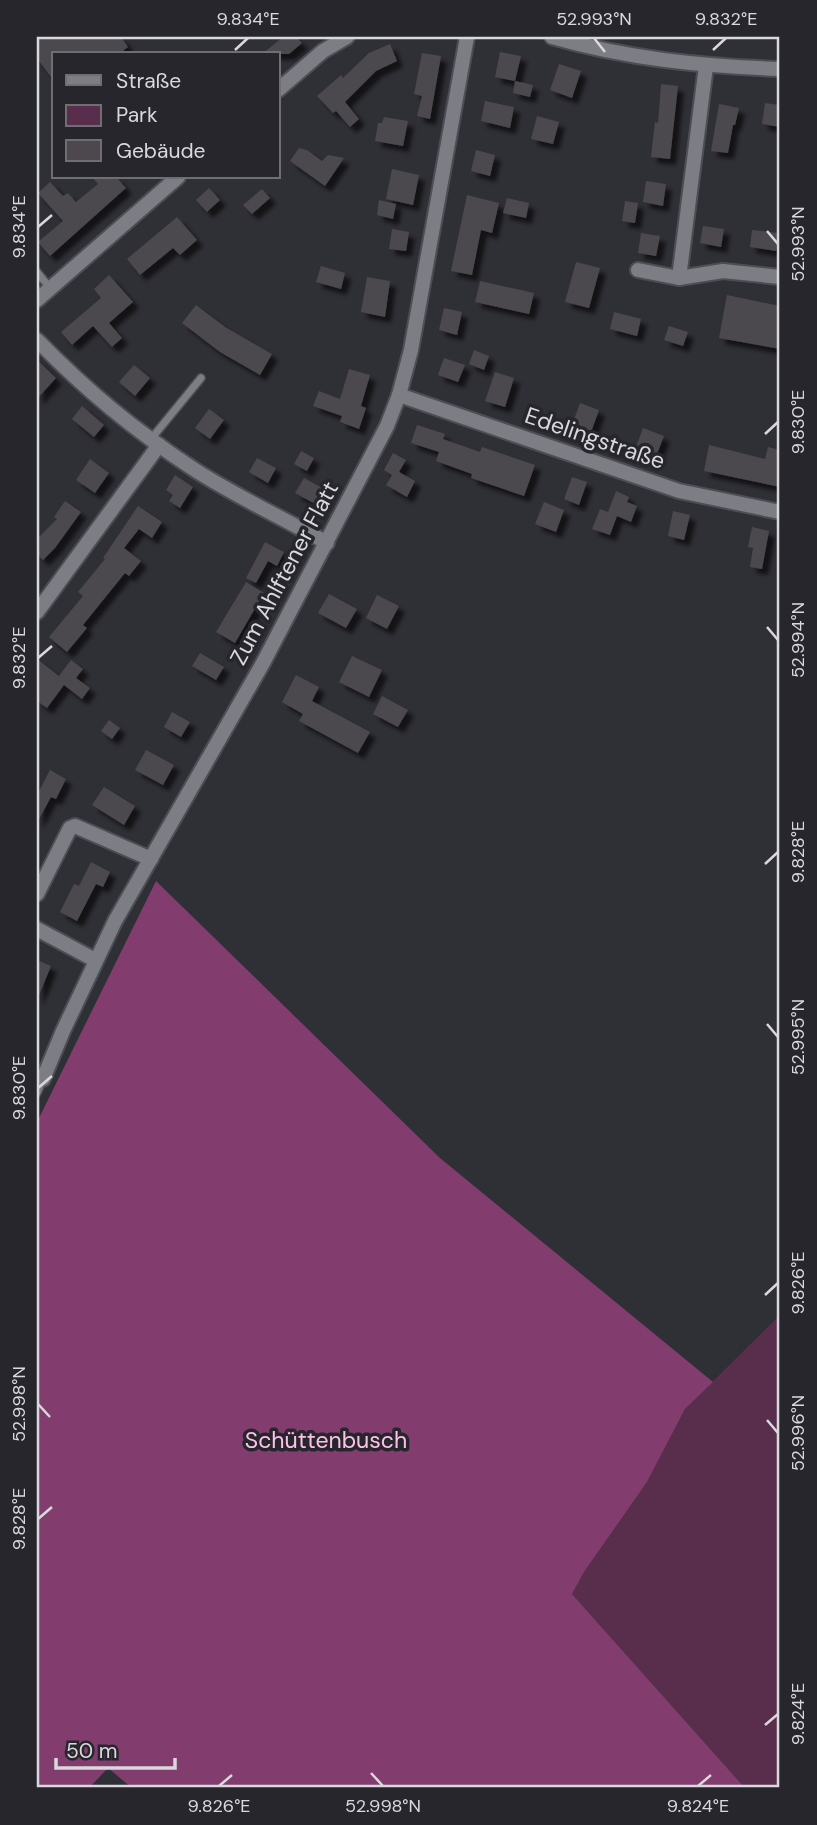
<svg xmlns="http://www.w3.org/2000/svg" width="817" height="1825" font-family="'DM Sans',sans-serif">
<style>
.green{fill:#592e4c}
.forest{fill:#823c6e}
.building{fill:#4c484e;filter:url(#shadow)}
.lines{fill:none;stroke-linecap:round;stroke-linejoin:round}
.service-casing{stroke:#4d4e53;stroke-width:10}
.minor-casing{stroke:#4d4e53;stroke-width:18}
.service{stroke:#7d7d85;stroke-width:7}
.minor{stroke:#7d7d85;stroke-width:14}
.ticks{fill:none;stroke:#d9d9dd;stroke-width:2.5}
.labels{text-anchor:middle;stroke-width:7;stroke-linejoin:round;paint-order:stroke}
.street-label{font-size:23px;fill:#d9d9dd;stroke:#26262c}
.park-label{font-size:23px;fill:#fec0e9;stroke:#26262c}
.neatline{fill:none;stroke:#d9d9dd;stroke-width:2.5}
.ticks-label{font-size:18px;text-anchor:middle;fill:#d9d9dd}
</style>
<defs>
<filter id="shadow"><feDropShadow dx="6" dy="6" stdDeviation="2" flood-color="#0009"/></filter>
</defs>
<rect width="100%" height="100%" fill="#2f2f36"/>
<!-- green -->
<path class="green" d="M780 1315V1788H745L572 1594 584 1572 647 1482 685 1409Z"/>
<!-- forest -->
<path class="forest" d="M156 881 440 1158 713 1382 685 1409 647 1482 584 1572 572 1594 745 1788H132L108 1768 89 1788H37V1122Z"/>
<!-- building -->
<g class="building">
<path d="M37 37H121L128 47 119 54H54V81L37 58Z"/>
<path d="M283 37H296L302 43 289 54H262Z"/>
<path d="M390 44 397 61 376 71 345 102 359 119 350 127 336 111 333 113 317 96 341 75 343 78 369 53Z"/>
<path d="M500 52 521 56 515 81 495 77Z"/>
<path d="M422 53 441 56 430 119 417 116 422 96 414 94Z"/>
<path d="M559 64 581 71 572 98 550 90Z"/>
<path d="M515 81 533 85 530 97 513 93Z"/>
<path d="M661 84 678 86 670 159 651 157 655 122 658 123Z"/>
<path d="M485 101 514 107 510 128 481 121Z"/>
<path d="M765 103 780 105V127L762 124Z"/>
<path d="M719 104 739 108 735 125H733L728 153 711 151Z"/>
<path d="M537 116 559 122 553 144 531 139Z"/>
<path d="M384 117 408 121 403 146 375 141 378 123H382Z"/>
<path d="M299 148 307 150 322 161 328 155 344 158 325 186 290 161Z"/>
<path d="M476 150 495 155 490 176 471 171Z"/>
<path d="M392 169 419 175 413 205 386 199Z"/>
<path d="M92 177H116L126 188 50 256 38 242 63 221 38 193 50 182 63 196 68 193 76 202 98 184Z"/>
<path d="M646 181 666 184 663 206 643 202Z"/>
<path d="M209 188 220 200 207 212 196 200Z"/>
<path d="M262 189 270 198 252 214 243 205Z"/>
<path d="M467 195 499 203 492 233 481 230 472 275 451 271Z"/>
<path d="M507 198 529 203 526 218 503 213Z"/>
<path d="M379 200 396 204 393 219 377 215Z"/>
<path d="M625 201 638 203 635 223 622 221Z"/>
<path d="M177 217 197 240 180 255 173 248 140 275 127 259Z"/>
<path d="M703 226 724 229 721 247 700 243Z"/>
<path d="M392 229 409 232 406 251 389 249Z"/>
<path d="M752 230 778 233 776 251 750 247Z"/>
<path d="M641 233 660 236 656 256 638 253Z"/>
<path d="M576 262 600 268 589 308 565 302Z"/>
<path d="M321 266 345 273 341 289 316 282Z"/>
<path d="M109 275 133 302 109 323 122 338 112 347 93 326 72 345 61 332 101 298 94 289Z"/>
<path d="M367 277 390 281 385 317 361 312Z"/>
<path d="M480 281 534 293 529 314 475 302Z"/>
<path d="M727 295 780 306V349L719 338Z"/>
<path d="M196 305 225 327 272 354 260 375 220 352 182 323Z"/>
<path d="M444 308 462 312 457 335 439 330Z"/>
<path d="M614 312 641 319 637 336 610 329Z"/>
<path d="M669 326 688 332 683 346 664 340Z"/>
<path d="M474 350 489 356 484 370 469 364Z"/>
<path d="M444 358 465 365 458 382 438 375Z"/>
<path d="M37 360 56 378 37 399Z"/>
<path d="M134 365 150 378 135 396 119 382Z"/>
<path d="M349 369 370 375 361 406 366 408 359 429 340 422 342 416 313 406 319 391 340 399Z"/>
<path d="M495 372 514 378 505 407 485 401Z"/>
<path d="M580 403 599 410 590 435 571 428Z"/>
<path d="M82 406 104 425 94 437 72 419Z"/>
<path d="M209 409 224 420 210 439 195 428Z"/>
<path d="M417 425 445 434 443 439 480 452 482 447 535 465 524 496 471 478 472 474 436 461 439 452 411 443Z"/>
<path d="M643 428 664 436 655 459 639 453 640 449 636 447Z"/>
<path d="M709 445 765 459 768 447 780 450 777 468H780V487L704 471Z"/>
<path d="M301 451 314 458 307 471 294 464Z"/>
<path d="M393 453 406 460 399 472 415 481 407 497 386 485 392 475 384 470Z"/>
<path d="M257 458 276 468 268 483 249 472Z"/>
<path d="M90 459 109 473 95 493 76 480Z"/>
<path d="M175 475 193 487 180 508 169 501 173 495 166 490Z"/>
<path d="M572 477 587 482 579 505 564 499Z"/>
<path d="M304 478 326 490 317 505 295 493Z"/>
<path d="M616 491 629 497 627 502 637 506 631 522 617 516 610 535 592 529 600 509 608 512Z"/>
<path d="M65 501 81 512 55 548 43 560 37 554V539L57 519 54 517Z"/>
<path d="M544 502 564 510 556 532 535 524Z"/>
<path d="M138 506 162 522 152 538 139 529 124 548 141 561 129 576 125 573 83 625 87 628 67 652 49 637 83 596 78 592 105 559 103 558Z"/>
<path d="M673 511 690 515 684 540 668 536Z"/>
<path d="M752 527 769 531 762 569 750 567 753 548 748 547Z"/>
<path d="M265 542 284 552 277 566 268 561 256 583 246 578Z"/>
<path d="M246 582 264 593 235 643 216 632Z"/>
<path d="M329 594 357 609 346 628 318 613Z"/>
<path d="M377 595 399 606 387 629 366 618Z"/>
<path d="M200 653 224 667 216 680 192 666Z"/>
<path d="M352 656 382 670 369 697 339 682Z"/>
<path d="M37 659 59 676 71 660 83 669 76 678 90 688 82 699 64 685 47 708 37 701Z"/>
<path d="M296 675 319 687 312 701 370 732 358 753 299 721 303 714 282 702Z"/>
<path d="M382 696 408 710 398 727 373 714Z"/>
<path d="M172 712 190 722 181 737 164 727Z"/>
<path d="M109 720 120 728 112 739 101 731Z"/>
<path d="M146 750 174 765 163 785 135 770Z"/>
<path d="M50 770 66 779 56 799 51 797 37 823V795Z"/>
<path d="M104 787 135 806 124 825 92 805Z"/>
<path d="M91 862 110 872 103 887 96 884 77 921 60 912 74 884 79 886Z"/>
<path d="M37 960 51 966 37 1000Z"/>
</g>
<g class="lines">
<defs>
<g id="service">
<path d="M37 272 50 288"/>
<path d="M151 439 201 378"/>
<path d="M37 1093 43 1079"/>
</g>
<g id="minor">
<path d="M552 37C629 59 701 66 780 69"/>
<path d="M278 90 323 51 347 37"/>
<path d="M638 270 679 278 723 271 780 277"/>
<path d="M679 278 706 66"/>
<path d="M37 300 178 177"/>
<path d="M37 340C87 391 134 430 195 470 237 497 283 518 327 543"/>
<path d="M399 395 679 491 780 512"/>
<path d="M37 612 159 445"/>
<path d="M37 894 70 828 75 826 151 859"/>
<path d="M37 929 95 960"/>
<path d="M37 1077 43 1079 63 1031 115 921 263 663 387 426 399 395 411 350 467 37"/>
</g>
</defs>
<!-- service casing -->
<use href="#service" class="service-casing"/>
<!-- minor casing -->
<use href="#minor" class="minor-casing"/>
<!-- service -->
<use href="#service" class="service"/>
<!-- minor -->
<use href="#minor" class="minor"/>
</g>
<!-- ticks -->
<path class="ticks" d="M594 38 605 52M235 50 248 38M713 50 726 38M38 227 52 215M767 231 778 244M765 434 778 422M767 627 778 640M38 658 52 646M765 864 778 852M767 1024 778 1037M38 1088 52 1076M765 1295 778 1283M38 1404 50 1417M767 1420 778 1433M38 1519 52 1507M765 1725 778 1714M371 1773 383 1786M219 1786 232 1775M698 1786 711 1775"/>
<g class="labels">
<!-- street labels -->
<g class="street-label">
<text transform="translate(595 438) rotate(19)" y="8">Edelingstraße</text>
<text transform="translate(284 573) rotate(-62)" y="8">Zum Ahlftener Flatt</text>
</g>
<!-- park labels -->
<g class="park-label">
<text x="326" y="1448">Schüttenbusch</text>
</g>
</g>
<!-- border -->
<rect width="817" height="1825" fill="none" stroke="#26262c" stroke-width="77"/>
<!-- legend -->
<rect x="52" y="52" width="228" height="126" fill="#26262c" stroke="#6e6e73" stroke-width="2"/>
<rect x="66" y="75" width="35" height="10" fill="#7d7d85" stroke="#6e6e73" stroke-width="2"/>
<text x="116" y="88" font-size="21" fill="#d9d9dd">Straße</text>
<rect x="66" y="105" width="35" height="21" fill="#592e4c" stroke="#6e6e73" stroke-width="2"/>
<text x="116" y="122" font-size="21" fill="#d9d9dd">Park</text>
<rect x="66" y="140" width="35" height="21" fill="#4c484e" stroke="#6e6e73" stroke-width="2"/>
<text x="116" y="158" font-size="21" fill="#d9d9dd">Gebäude</text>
<!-- scale -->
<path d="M56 1758v10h119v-10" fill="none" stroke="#d9d9dd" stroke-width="3.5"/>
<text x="66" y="1758" font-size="21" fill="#d9d9dd" stroke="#26262c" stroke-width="5" paint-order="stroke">50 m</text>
<rect x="38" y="38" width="740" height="1748" class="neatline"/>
<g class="ticks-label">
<text x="248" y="25">9.834°E</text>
<text x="594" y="25">52.993°N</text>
<text x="726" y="25">9.832°E</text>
<text transform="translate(19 227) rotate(-90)" y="6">9.834°E</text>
<text transform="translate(798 244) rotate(-90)" y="6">52.993°N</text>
<text transform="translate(798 422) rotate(-90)" y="6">9.830°E</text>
<text transform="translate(798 640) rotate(-90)" y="6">52.994°N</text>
<text transform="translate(19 658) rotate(-90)" y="6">9.832°E</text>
<text transform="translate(798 852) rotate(-90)" y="6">9.828°E</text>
<text transform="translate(798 1037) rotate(-90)" y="6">52.995°N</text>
<text transform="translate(19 1088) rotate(-90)" y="6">9.830°E</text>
<text transform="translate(798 1283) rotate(-90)" y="6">9.826°E</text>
<text transform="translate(19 1404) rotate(-90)" y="6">52.998°N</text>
<text transform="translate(798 1433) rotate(-90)" y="6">52.996°N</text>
<text transform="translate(19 1519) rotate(-90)" y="6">9.828°E</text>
<text transform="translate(798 1714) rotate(-90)" y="6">9.824°E</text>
<text x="219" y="1812">9.826°E</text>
<text x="383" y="1812">52.998°N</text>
<text x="698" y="1812">9.824°E</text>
</g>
</svg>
